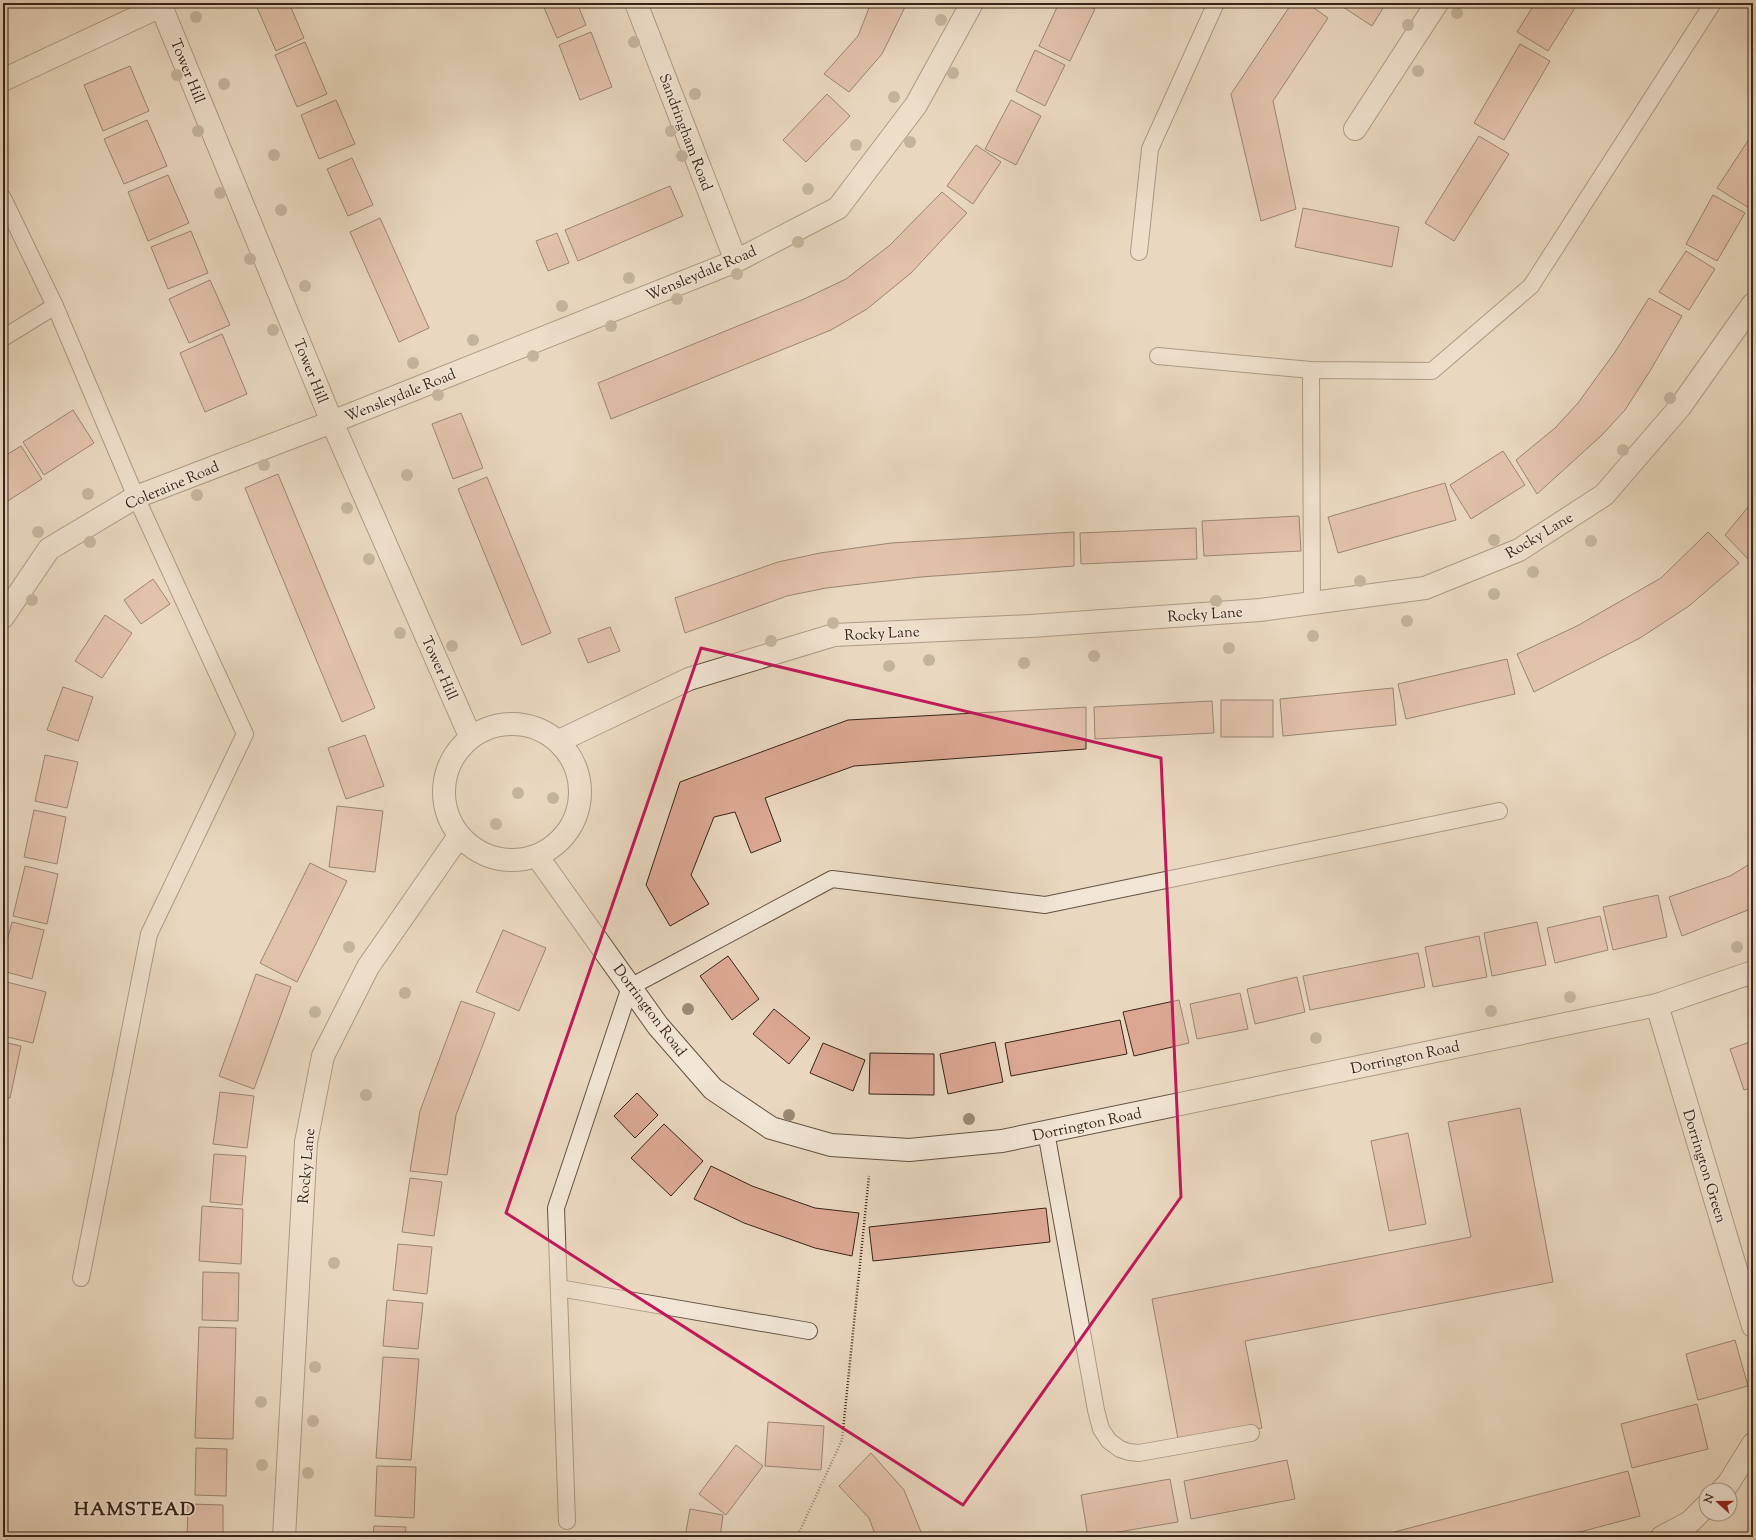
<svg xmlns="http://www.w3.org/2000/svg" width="1756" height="1540" font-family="'Sorts Mill Goudy',serif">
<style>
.building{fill:#dca894;stroke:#382419}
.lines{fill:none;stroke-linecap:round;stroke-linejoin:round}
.service-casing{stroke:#645142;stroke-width:18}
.minor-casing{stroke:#645142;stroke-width:24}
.path{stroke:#382419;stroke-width:2.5;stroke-dasharray:1 2;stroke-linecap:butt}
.service{stroke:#f1e5d5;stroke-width:16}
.minor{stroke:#f1e5d5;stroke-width:22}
.tree{fill:#9a8974}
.marked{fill:none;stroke:#c2185b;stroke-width:3;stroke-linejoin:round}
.labels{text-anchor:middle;stroke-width:3;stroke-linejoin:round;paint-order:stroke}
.street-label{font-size:15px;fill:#382419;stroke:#f1e5d5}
.district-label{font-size:19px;font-weight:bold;letter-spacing:1px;fill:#382419;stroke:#f1e5d5}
</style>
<rect width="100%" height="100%" fill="#e9d7bf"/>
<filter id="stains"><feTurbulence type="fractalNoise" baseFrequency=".005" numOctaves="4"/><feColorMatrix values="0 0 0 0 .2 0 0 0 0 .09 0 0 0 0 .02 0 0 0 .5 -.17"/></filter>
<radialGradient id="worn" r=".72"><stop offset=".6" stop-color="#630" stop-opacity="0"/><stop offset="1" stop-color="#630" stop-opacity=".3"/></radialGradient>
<!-- building -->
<g class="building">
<path d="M255 3H289L304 38 276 51Z"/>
<path d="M542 3H577L586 25 557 38Z"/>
<path d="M871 3H907L882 54 849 92 824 74 858 36Z"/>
<path d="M1059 3H1083L1095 9 1070 61 1039 46Z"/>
<path d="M1292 3H1307L1328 18 1273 101 1296 209 1261 221 1231 94Z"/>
<path d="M1342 3H1386L1372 26 1340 5Z"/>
<path d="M1535 3H1578L1548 51 1517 32Z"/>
<path d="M591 32 612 87 580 100 559 45Z"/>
<path d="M305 42 327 94 297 107 275 55Z"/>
<path d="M1520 44 1550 61 1504 140 1474 123Z"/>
<path d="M1035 50 1065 65 1045 106 1016 91Z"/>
<path d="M130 66 149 111 103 131 84 85Z"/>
<path d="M827 94 850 116 806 162 783 140Z"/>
<path d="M336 100 355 144 319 159 301 115Z"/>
<path d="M1011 100 1041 116 1016 165 985 149Z"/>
<path d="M147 120 167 166 124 184 104 139Z"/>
<path d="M1753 133V201L1749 208 1717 188Z"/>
<path d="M1479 136 1509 154 1454 241 1425 223Z"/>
<path d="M976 145 1001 162 973 204 947 186Z"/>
<path d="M352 158 373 205 348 216 327 169Z"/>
<path d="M168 175 189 223 148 241 128 192Z"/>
<path d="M670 186 683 216 578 261 565 230Z"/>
<path d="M942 192 967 213 911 273 867 309 831 330 611 419 598 383 804 299 846 279 890 245Z"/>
<path d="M1713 195 1745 213 1717 261 1686 244Z"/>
<path d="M1303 208 1399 227 1392 267 1295 247Z"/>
<path d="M380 218 429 328 399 342 350 232Z"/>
<path d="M191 231 208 273 168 289 151 247Z"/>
<path d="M557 233 569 263 548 271 536 241Z"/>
<path d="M1686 251 1715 269 1689 310 1659 292Z"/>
<path d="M210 280 230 325 189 343 169 299Z"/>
<path d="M1649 298 1682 316 1650 371 1625 410 1602 435 1537 494 1516 460 1555 428 1578 403 1615 352Z"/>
<path d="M222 334 247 394 205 412 180 353Z"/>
<path d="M73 410 94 443 44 475 23 442Z"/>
<path d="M461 413 483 468 453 479 432 424Z"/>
<path d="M21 446 42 479 3 504V457Z"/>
<path d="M1503 451 1525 485 1471 519 1450 485Z"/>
<path d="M278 474 375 708 342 722 245 488Z"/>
<path d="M487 477 551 633 522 645 458 489Z"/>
<path d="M1445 483 1456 520 1338 553 1328 517Z"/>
<path d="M1753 501V557L1750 561 1725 535Z"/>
<path d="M1299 516 1301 551 1204 556 1202 521Z"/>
<path d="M1196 528 1197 559 1081 564 1080 533Z"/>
<path d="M1074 532V566L921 577 826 588 787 596 685 633 675 598 778 562 820 553 891 543Z"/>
<path d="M1708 532 1739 563 1689 606 1640 638 1534 692 1517 654 1577 626 1661 578Z"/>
<path d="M153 579 170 604 141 624 124 600Z"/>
<path d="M105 615 132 633 102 678 75 661Z"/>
<path d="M610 627 620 651 588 663 578 639Z"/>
<path d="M1507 659 1515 694 1406 719 1398 684Z"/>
<path d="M63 687 93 697 78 741 47 730Z"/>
<path d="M1393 688 1396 725 1283 736 1280 699Z"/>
<rect x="1221" y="700" width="52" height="37"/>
<path d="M1212 701 1214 733 1095 739 1094 707Z"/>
<path d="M1086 707V749L854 766 765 798 781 841 751 853 735 812 714 817 691 875 709 904 670 926 646 885 680 782 848 720Z"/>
<path d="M365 735 384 786 346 799 328 748Z"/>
<path d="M45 755 78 762 67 808 35 801Z"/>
<path d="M337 806 383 811 375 872 329 867Z"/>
<path d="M34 810 66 817 57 864 24 857Z"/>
<path d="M1753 862V908L1682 936 1669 897 1730 876Z"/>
<path d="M310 863 347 881 297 982 260 963Z"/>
<path d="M25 866 58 874 47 924 13 916Z"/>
<path d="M1658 895 1667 937 1613 950 1603 907Z"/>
<path d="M1600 916 1608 950 1555 963 1547 928Z"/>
<path d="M12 922 44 930 32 979 3 971V956Z"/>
<path d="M1537 922 1546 965 1492 976 1484 933Z"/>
<path d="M503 930 546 948 519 1011 476 992Z"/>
<path d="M1479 936 1487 977 1433 987 1425 947Z"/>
<path d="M1418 953 1425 987 1310 1010 1303 976Z"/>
<path d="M728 956 759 999 732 1020 700 976Z"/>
<path d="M256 974 291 987 254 1089 219 1076Z"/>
<path d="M1297 977 1305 1012 1255 1024 1247 989Z"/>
<path d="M3 981 46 992 33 1043 3 1036Z"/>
<path d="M1240 993 1248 1029 1197 1039 1190 1004Z"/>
<path d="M1179 1000 1189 1043 1134 1056 1123 1012Z"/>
<path d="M461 1001 495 1013 456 1115 447 1175 410 1171 420 1111Z"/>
<path d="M774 1009 810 1038 789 1064 753 1034Z"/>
<path d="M1120 1020 1127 1054 1011 1076 1005 1043Z"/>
<path d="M1753 1041V1087L1744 1090 1730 1049Z"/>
<path d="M3 1042 21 1046 10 1098 3 1097Z"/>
<path d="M995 1042 1003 1082 948 1094 940 1054Z"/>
<path d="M823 1043 865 1060 853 1091 810 1073Z"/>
<path d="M870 1053 934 1054V1095L869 1094Z"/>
<path d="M220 1092 254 1096 247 1148 213 1144Z"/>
<path d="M637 1093 658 1115 635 1138 614 1116Z"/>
<path d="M3 1105 8 1106 3 1128Z"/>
<path d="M1520 1108 1553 1282 1245 1341 1262 1428 1179 1444 1152 1299 1471 1237 1448 1122Z"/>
<path d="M664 1124 703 1161 671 1196 631 1158Z"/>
<path d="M1408 1133 1426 1224 1389 1231 1371 1141Z"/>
<path d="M214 1154 246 1156 242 1205 210 1202Z"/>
<path d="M711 1166 752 1186 815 1208 859 1213 852 1256 815 1248 744 1223 694 1199Z"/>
<path d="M410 1178 442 1182 434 1236 402 1232Z"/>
<path d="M202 1206 243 1209 241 1264 199 1261Z"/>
<path d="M1046 1208 1050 1242 873 1261 869 1227Z"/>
<path d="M398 1244 432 1247 427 1294 393 1290Z"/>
<path d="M203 1272 239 1273 238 1321 202 1320Z"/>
<path d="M387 1300 423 1303 418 1349 383 1346Z"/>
<path d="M199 1327 236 1328 233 1439 195 1438Z"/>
<path d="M1735 1340 1748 1386 1698 1400 1686 1354Z"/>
<path d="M383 1357 419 1359 411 1460 376 1458Z"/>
<path d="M1697 1404 1708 1449 1632 1468 1621 1424Z"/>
<path d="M768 1422 824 1426 821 1470 765 1466Z"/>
<path d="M736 1445 763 1466 726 1515 699 1494Z"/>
<path d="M196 1448 227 1449 226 1496 195 1495Z"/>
<path d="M871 1453 904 1490 923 1537H876L869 1518 839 1486Z"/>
<path d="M1287 1460 1295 1499 1191 1519 1184 1481Z"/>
<path d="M377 1466 416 1467 414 1518 375 1516Z"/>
<path d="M1628 1471 1640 1516 1561 1537H1375Z"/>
<path d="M1170 1479 1178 1522 1088 1537 1081 1495Z"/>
<path d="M188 1504 223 1505V1537H187Z"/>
<path d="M690 1509 723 1515 720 1537H685Z"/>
<path d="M374 1526 406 1527 405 1537H373Z"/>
</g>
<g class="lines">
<defs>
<g id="service">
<path d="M3 198 55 306 136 497 245 734 149 934 81 1278"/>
<path d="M1139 252 1150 149 1216 3"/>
<path d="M3 338 55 306"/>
<path d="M1158 356 1311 370 1432 371 1531 286 1713 3"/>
<path d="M1311 370 1312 603"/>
<path d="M1046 1132 1096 1410 1101 1429 1109 1441 1120 1449 1129 1452 1139 1453 1251 1433"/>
<path d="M559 1288 809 1331"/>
<path d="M567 1521 556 1208 630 987 832 879 1045 905 1499 811"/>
</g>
<g id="minor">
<path d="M159 3 161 6 332 422 470 736"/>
<path d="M636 3 736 261"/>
<path d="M3 80 161 6"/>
<path d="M1355 129 1437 3"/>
<path d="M3 617 49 549 136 497 332 422 736 261 838 208 916 105 972 3"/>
<circle cx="512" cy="792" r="68"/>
<path d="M559 741 689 679 834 635 1031 626 1260 610 1425 588 1519 550 1604 495 1680 407 1753 304"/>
<path d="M537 856 658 1026 713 1089 771 1128 831 1145 909 1150 1002 1141 1657 1005 1753 972"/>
<path d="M1657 1005 1753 1326"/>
<path d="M1722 1490 1728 1484 1753 1444"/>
<path d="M284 1537 306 1142 323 1056 368 967 459 836"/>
<path d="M1662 1537 1690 1522 1706 1506"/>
</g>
</defs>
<!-- service casing -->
<use href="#service" class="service-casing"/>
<!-- minor casing -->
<use href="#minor" class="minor-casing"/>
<!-- path -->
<path class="path" d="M797 1537 842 1440 869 1176"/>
<!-- service -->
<use href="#service" class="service"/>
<!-- minor -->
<use href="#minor" class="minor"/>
</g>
<!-- trees -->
<g class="tree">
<circle cx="1457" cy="13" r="6"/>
<circle cx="196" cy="17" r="6"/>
<circle cx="941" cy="20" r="6"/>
<circle cx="1408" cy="25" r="6"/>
<circle cx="634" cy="42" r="6"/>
<circle cx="1418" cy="71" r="6"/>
<circle cx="953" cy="73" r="6"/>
<circle cx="177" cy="75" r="6"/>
<circle cx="224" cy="84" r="6"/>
<circle cx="695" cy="94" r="6"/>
<circle cx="894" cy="97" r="6"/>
<circle cx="198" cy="131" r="6"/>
<circle cx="671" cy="131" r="6"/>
<circle cx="910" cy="142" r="6"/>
<circle cx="856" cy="145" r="6"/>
<circle cx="274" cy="155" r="6"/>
<circle cx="682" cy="156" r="6"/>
<circle cx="808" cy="189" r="6"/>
<circle cx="220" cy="193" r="6"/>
<circle cx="281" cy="210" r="6"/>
<circle cx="798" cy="242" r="6"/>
<circle cx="250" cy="259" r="6"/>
<circle cx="737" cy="274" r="6"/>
<circle cx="629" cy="278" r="6"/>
<circle cx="305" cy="286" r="6"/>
<circle cx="677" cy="299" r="6"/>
<circle cx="562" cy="306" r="6"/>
<circle cx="611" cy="326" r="6"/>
<circle cx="273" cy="330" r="6"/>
<circle cx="473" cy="340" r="6"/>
<circle cx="533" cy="356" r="6"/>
<circle cx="413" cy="363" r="6"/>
<circle cx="438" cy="395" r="6"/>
<circle cx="1670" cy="398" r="6"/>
<circle cx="1623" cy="450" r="6"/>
<circle cx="264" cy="465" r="6"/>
<circle cx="407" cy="475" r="6"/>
<circle cx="88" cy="494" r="6"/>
<circle cx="197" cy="495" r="6"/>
<circle cx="347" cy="508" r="6"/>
<circle cx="38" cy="532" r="6"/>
<circle cx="1494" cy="540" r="6"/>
<circle cx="1591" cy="541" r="6"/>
<circle cx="90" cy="542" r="6"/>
<circle cx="369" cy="559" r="6"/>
<circle cx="1533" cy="572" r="6"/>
<circle cx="1360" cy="581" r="6"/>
<circle cx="1494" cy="594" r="6"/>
<circle cx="32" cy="600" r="6"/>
<circle cx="1216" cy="601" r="6"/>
<circle cx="1407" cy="621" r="6"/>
<circle cx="833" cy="623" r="6"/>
<circle cx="400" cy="633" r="6"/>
<circle cx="1313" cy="636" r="6"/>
<circle cx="771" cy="641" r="6"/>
<circle cx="452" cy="646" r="6"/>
<circle cx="1229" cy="648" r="6"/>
<circle cx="1094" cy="656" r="6"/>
<circle cx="929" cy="660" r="6"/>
<circle cx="1024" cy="663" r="6"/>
<circle cx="889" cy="666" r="6"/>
<circle cx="518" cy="793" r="6"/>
<circle cx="553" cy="798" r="6"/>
<circle cx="496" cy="824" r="6"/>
<circle cx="349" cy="947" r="6"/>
<circle cx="1737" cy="947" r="6"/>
<circle cx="405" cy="993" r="6"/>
<circle cx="1570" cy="997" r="6"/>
<circle cx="688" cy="1009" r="6"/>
<circle cx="1491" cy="1011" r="6"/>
<circle cx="315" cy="1012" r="6"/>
<circle cx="1316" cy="1038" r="6"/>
<circle cx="366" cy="1095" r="6"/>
<circle cx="789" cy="1115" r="6"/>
<circle cx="969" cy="1119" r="6"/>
<circle cx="334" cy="1263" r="6"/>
<circle cx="315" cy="1367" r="6"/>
<circle cx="261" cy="1402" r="6"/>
<circle cx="313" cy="1421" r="6"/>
<circle cx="262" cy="1465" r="6"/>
<circle cx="308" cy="1473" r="6"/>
</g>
<!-- marked area -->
<path d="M0 0H1756V1540H0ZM701 648 1161 758 1181 1197 963 1505 506 1213Z" fill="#e9d7bf" fill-opacity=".55" fill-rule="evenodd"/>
<path class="marked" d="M701 648 1161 758 1181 1197 963 1505 506 1213Z"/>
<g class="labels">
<!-- street labels -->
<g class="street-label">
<text transform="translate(188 71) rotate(68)" y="5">Tower Hill</text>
<text transform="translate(686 132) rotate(69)" y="5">Sandringham Road</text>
<text transform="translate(701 273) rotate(-23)" y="5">Wensleydale Road</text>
<text transform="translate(311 371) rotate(68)" y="5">Tower Hill</text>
<text transform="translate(400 395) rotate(-22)" y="5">Wensleydale Road</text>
<text transform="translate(172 485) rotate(-23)" y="5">Coleraine Road</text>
<text transform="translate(1539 535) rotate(-31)" y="5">Rocky Lane</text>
<text transform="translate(1205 614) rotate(-4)" y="5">Rocky Lane</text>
<text transform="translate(882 633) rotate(-3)" y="5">Rocky Lane</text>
<text transform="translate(440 668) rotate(66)" y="5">Tower Hill</text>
<text transform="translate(650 1010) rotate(53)" y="5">Dorrington Road</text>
<text transform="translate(1405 1057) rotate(-12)" y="5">Dorrington Road</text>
<text transform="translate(1087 1124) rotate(-12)" y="5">Dorrington Road</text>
<text transform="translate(306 1166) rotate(-85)" y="5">Rocky Lane</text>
<text transform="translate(1705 1166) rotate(73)" y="5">Dorrington Green</text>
</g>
<!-- district labels -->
<g class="district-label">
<text x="135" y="1515">HAMSTEAD</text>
</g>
</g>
<!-- margin -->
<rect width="1756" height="1540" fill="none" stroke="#e9d7bf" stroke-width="16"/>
<rect x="4" y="4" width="1748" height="1532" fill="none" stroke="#382419" stroke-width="2"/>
<rect x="8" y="8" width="1740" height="1524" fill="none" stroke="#382419"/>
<!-- north arrow -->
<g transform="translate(1718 1502) rotate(291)"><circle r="19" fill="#f1e5d5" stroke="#a7988a"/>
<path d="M0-3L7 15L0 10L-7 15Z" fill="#8f2418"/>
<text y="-6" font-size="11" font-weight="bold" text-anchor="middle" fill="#382419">N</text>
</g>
<rect width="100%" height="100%" filter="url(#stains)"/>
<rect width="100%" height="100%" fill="url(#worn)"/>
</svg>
